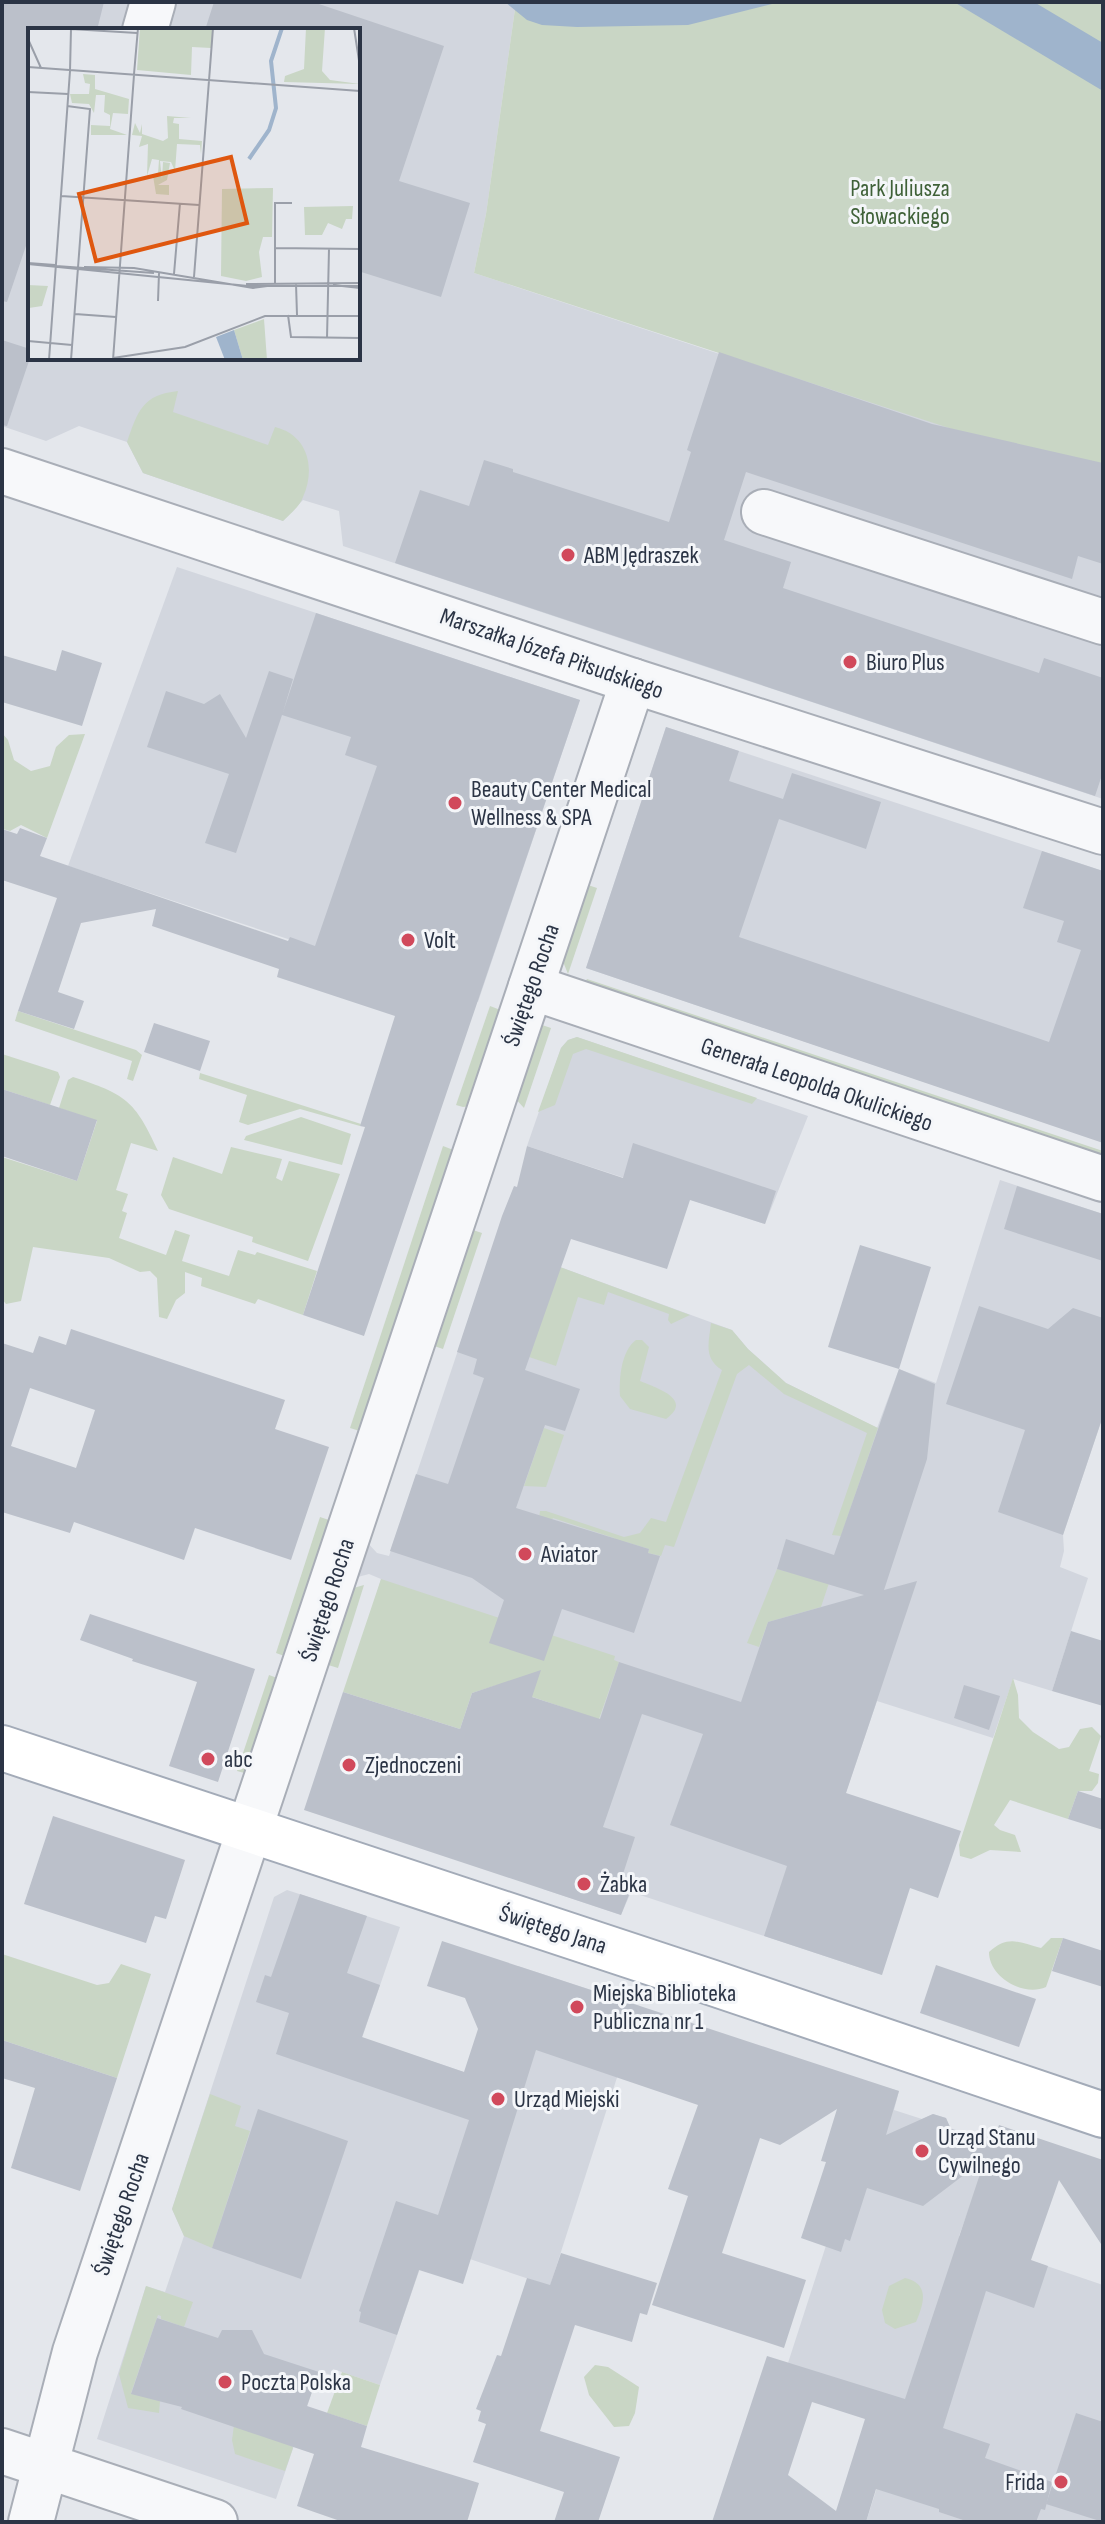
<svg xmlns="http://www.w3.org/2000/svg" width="1105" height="2524" font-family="'Sofia Sans Condensed',sans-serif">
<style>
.built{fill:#d2d6de;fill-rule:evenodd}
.green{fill:#c9d6c5}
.water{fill:#9fb4cc}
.building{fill:#bbc0ca;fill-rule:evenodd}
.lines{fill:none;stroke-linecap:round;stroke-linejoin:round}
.minor-casing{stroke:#a9aeb7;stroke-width:48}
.major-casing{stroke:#a3abb8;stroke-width:48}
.minor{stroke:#f7f8fa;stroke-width:44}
.major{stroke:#fff;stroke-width:44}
.poi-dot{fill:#d1495b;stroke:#f4f6f9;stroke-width:3}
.labels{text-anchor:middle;stroke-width:6;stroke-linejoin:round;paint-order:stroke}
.park-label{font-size:24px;fill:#3f6138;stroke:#f4f6f9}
.poi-label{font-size:24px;fill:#2b3445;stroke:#f4f6f9;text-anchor:start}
.street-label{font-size:24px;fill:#2b3445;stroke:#f4f6f9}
.inset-river{fill:none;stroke:#9fb4cc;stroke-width:4}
.inset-road{fill:none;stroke:#9a9fa9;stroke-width:2}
.view{fill:#df570f;fill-opacity:0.15;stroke:#df570f;stroke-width:4}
.inset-edge{fill:none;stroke:#2b3445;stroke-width:4}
</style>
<rect width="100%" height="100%" fill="#e4e7ec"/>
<!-- built -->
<g class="built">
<path d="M2 2H516L486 214 474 273 750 364 1103 464V799L343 546 339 511 303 500 283 521 143 473 127 442 79 426 46 441 2 426ZM30 30H358V358H30Z"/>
<path d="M177 567 580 700 478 1002 68 866Z"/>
<path d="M666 727 1103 871V1142L586 968Z"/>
<path d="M577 1037 808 1116 765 1224 527 1146 561 1048 568 1040Z"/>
<path d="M1000 1180 1103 1214V1416L1063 1535 1064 1551 1060 1567 1088 1578 1052 1691 1013 1679 993 1738 877 1701 807 1908 882 1975 631 1892 621 1915 543 1889 618 1662 377 1593 381 1579 369 1574 354 1578 366 1541 377 1553 389 1556 493 1246 560 1267 732 1330 748 1349 786 1383 877 1428 899 1369 936 1383Z"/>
<path d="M287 1890 400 1927 362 2038 482 2078 518 1966 640 2006 550 2286 428 2245 380 2385 333 2369 331 2375 319 2371 276 2499 97 2439 146 2286 165 2292 184 2236 172 2209 274 1897Z"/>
<path d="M878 2085 899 2091 894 2110 922 2119 933 2114 946 2118 950 2128 993 2142 959 2236 1103 2285V2522H866L895 2431 788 2363Z"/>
</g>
<!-- green -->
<g class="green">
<path d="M516 2H1103V464L952 429 474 273 486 214Z"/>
<path d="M178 391 173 412 268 445 275 427C308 435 316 468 303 497 300 506 290 514 283 521L143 473 127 442C138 411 142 395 178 391Z"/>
<path d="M2 733 8 740 14 760 31 771 50 766 56 747 69 735 85 734 47 838 21 825 10 831 3 829Z"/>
<path d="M585 884 597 888 568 974 562 959Z"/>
<path d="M587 979 1103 1151V1157L584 984Z"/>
<path d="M490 1006 503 1011 471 1106 463 1107 456 1105Z"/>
<path d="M18 1011 136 1050 142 1055 133 1081 127 1079 132 1061 15 1021Z"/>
<path d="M539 1024 551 1028 524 1108 514 1097Z"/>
<path d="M577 1037 757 1098 752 1104 586 1049 573 1054 555 1105 538 1112 561 1048 568 1040Z"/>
<path d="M2 1054 58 1072 60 1077 50 1105 2 1089Z"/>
<path d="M200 1073 361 1124 360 1126 300 1109 248 1125 239 1122 247 1095 199 1079Z"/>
<path d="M73 1077C125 1094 135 1100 158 1151L131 1143 116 1190 128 1194 122 1211 127 1213 119 1238 166 1255 175 1230 190 1235 182 1261 229 1276 238 1250 255 1255 257 1252 317 1271 303 1315 258 1299 255 1304 201 1286 202 1278 185 1272V1293L176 1300 167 1319 159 1317 157 1278 150 1271 140 1272 109 1258 33 1247 21 1301 6 1304 2 1299V1157L77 1181 97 1121 59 1108 68 1080Z"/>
<path d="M301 1117 351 1134 342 1165 244 1140 246 1136Z"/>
<path d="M443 1146 456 1151 363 1432 350 1428Z"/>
<path d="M231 1147 282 1159 276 1178 282 1181 289 1161 340 1174 308 1261 252 1242 253 1237 169 1209 161 1195 173 1157 222 1174Z"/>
<path d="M470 1229 482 1233 443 1349 431 1345Z"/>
<path d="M560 1267 690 1315 671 1324 668 1320 669 1314 608 1292 604 1305 578 1297 556 1366 529 1357Z"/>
<path d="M711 1323 732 1330 748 1349 786 1383 878 1428 841 1536 832 1535 867 1433 784 1394 749 1365 737 1374 674 1547 665 1545 661 1556 648 1553 649 1549 626 1542 623 1546 614 1538 553 1518 550 1523 539 1519 540 1511H546L624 1537 640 1533 651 1518 666 1522 722 1370C703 1358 709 1342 711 1323Z"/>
<path d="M636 1340H642L649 1347 640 1381C654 1387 695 1399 666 1419L630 1409 620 1396C619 1379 621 1351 636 1340Z"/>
<path d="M544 1428 564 1435 546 1487 524 1486Z"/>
<path d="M320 1517 332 1521 287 1657 276 1653Z"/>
<path d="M777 1569 829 1583 821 1607 768 1622 759 1647 747 1643Z"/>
<path d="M381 1579 615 1656 614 1660 619 1662 596 1728 565 1708 497 1685 472 1693 460 1729 343 1692Z"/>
<path d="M364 1585 338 1668 325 1664 350 1589Z"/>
<path d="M269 1675 280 1679 248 1774 237 1771Z"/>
<path d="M1013 1678 1018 1695 1019 1718 1033 1732 1059 1749 1069 1747 1080 1729 1092 1727 1101 1736 1089 1771 1099 1774 1098 1783 1092 1791H1078L1068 1819 1010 1800 994 1825 1000 1830 1015 1835 1021 1852 990 1850 971 1859 960 1856 959 1845Z"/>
<path d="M1051 1938H1063L1046 1987C1023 1997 989 1977 989 1952 1008 1935 1018 1942 1041 1948Z"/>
<path d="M2 1954 97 1985 109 1983 121 1964 151 1974 117 2078 2 2040Z"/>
<path d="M210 2094 241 2106 235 2126 250 2131 212 2248 184 2236 172 2209Z"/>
<path d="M905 2278C930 2284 924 2303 916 2322L895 2329 885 2323 882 2310 889 2286Z"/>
<path d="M146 2286 193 2302 184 2327 161 2319V2316L158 2315 131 2393 160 2401 159 2413 128 2408 119 2374Z"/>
<path d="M595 2365 608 2367 639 2387 635 2413 629 2426 614 2427 589 2395 584 2377Z"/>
<path d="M342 2372 380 2385 367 2426 327 2413Z"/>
<path d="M234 2425 291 2444 293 2448 285 2471 235 2454 232 2440Z"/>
</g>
<!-- water -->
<g class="water">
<path d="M505 2H780L688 25 577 27 542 25 527 20Z"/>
<path d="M954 2H1034L1103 43V91Z"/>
</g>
<!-- building -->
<g class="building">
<path d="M2 2H104L97 30H30V234L7 302 2 301Z"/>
<path d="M214 2H313L444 46 399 181 470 203 441 297 358 271V30H205Z"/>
<path d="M2 340 30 349V358L7 426 2 425Z"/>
<path d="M719 352 932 424 1103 463V564L1078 556 1072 579 746 472 724 540 791 562 783 588 1039 673 1044 658 1103 678V772L1095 796 395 563 420 490 469 506 484 460 513 469V472L669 522 691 452 687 450Z"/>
<path d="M316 613 580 700 364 1336 303 1315 365 1127 360 1126 395 1016 277 977 279 969 152 926 156 909 81 923 58 992 84 1001 74 1029 18 1011 57 898 2 880V829L17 834 20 828 47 838 40 856 288 941 290 937 315 946 377 766 345 755 351 737 282 715 236 853 205 843 229 774 147 747 166 691 204 704 220 694 246 738 269 671 293 679 283 712Z"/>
<path d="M62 650 102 663 82 726 2 702V655L56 671Z"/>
<path d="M666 727 739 751 729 781 783 799 792 773 881 802 866 849 779 819 739 937 1049 1042 1081 950 1057 942 1064 921 1023 908 1042 851 1103 871V1143L586 968Z"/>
<path d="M154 1023 210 1041 200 1071 144 1052Z"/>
<path d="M2 1089 97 1120 77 1181 2 1156Z"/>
<path d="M633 1143 776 1191 765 1224 690 1200 667 1269 571 1239 525 1370 580 1389 565 1431 545 1425 516 1508 649 1549 648 1553 660 1556 634 1633 562 1609 544 1661 489 1643 504 1600 472 1578 390 1551 416 1474 448 1484 484 1378 473 1374 477 1359 457 1352 502 1216 514 1186 517 1187 527 1146 623 1178Z"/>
<path d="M1017 1186 1103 1214V1261L1004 1229Z"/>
<path d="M860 1245 931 1267 899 1369 828 1347Z"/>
<path d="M979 1306 1048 1329 1073 1308 1103 1318V1416L1063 1535 998 1512 1025 1430 946 1404Z"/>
<path d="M71 1329 285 1400 275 1429 329 1447 291 1560 195 1528 184 1560 74 1522 70 1533 2 1512V1343L33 1353 39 1336 66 1345ZM30 1388 95 1410 76 1468 11 1446Z"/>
<path d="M899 1369 935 1384 927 1459 884 1590 917 1581 846 1793 961 1831 938 1898 910 1888 882 1975 764 1936 787 1866 670 1825 703 1734 642 1714 603 1827 635 1837 622 1877 634 1882 621 1915 304 1810 343 1692 460 1729 472 1693 541 1670 532 1697 600 1719 619 1662 741 1702 768 1622 864 1595 777 1569 786 1539 834 1555Z"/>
<path d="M90 1614 255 1669 218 1782 169 1766 197 1682 132 1661 133 1659 80 1640Z"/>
<path d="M1071 1631 1103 1641V1706L1052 1691Z"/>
<path d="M964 1685 1000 1696 989 1730 954 1718Z"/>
<path d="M1078 1791 1103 1799V1830L1068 1819Z"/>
<path d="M53 1816 185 1860 166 1919 155 1916 146 1943 24 1904Z"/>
<path d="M300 1894 367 1916 347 1973 380 1985 362 2037 464 2072 478 2029 465 1998 427 1986 442 1941 899 2091 886 2135 933 2114 946 2118 951 2129 993 2142 999 2125 1103 2160V2247L1059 2180 1031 2260 1048 2266 1034 2308 986 2291 943 2428 990 2444 985 2458 1052 2482 1045 2510 1041 2509 1036 2522H969L939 2512V2509L876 2489 866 2522H712L767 2356 905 2399 985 2159 923 2206 867 2188 850 2241 845 2239 841 2252 801 2238 826 2162 821 2161 837 2109 780 2145 760 2138 722 2253 806 2280 784 2348 652 2305 688 2196 668 2189 698 2105 536 2050 463 2284 419 2270 397 2335 359 2322 361 2312 359 2311 396 2201 438 2215 469 2120 276 2054 289 2013 256 2002 265 1975 271 1977ZM812 2402 865 2419 836 2511 788 2475Z"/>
<path d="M1063 1938 1103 1951V1987L1052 1971Z"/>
<path d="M936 1965 1036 1999 1019 2047 920 2013Z"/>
<path d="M2 2040 117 2078 80 2191 11 2168 35 2088 2 2078Z"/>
<path d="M258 2109 348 2141 301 2279 212 2248Z"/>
<path d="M561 2253 657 2283 647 2315 640 2313 632 2342 575 2325 540 2431 620 2457 598 2522H554L564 2492 473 2462 486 2424 478 2421 481 2411 476 2409 497 2355 501 2356 527 2278 550 2285Z"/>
<path d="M157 2318 218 2338 222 2330H252L264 2354 319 2372 307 2406 367 2426 361 2447 479 2483 467 2522H343L297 2506 314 2454 181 2409 182 2407 131 2394Z"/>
<path d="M1076 2413 1103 2422V2522L1046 2504Z"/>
</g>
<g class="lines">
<defs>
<g id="minor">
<path d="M145 30 153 2"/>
<path d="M2 471 633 681 1103 832"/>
<path d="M764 512 1103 622"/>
<path d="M531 987 1103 1179"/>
<path d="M2 2451 215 2522"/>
<path d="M31 2522 75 2352 633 681"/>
</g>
<path id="major" d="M2 1748 713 1983 1103 2115"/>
</defs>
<!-- minor casing -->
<use href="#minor" class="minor-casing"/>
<!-- major casing -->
<use href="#major" class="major-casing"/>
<!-- minor -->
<use href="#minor" class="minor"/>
<!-- major -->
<use href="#major" class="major"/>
</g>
<!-- markers -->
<g class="poi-dot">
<circle cx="568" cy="555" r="8"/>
<circle cx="850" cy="662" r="8"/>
<circle cx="455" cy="803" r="8"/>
<circle cx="408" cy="940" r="8"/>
<circle cx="525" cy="1554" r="8"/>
<circle cx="208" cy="1759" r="8"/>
<circle cx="349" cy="1765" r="8"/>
<circle cx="584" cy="1884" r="8"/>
<circle cx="577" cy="2007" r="8"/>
<circle cx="498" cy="2099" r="8"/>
<circle cx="922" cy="2151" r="8"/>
<circle cx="225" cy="2382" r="8"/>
<circle cx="1061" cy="2482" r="8"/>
</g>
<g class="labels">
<!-- park labels -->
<g class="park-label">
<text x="900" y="196">Park Juliusza<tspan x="900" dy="28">Słowackiego</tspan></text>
</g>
<!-- poi labels -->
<g class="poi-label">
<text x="584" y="563">ABM Jędraszek</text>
<text x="866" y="670">Biuro Plus</text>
<text x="471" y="797">Beauty Center Medical<tspan x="471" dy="28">Wellness &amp; SPA</tspan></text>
<text x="424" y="948">Volt</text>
<text x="541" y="1562">Aviator</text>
<text x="224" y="1767">abc</text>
<text x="365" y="1773">Zjednoczeni</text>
<text x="600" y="1892">Żabka</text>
<text x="593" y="2001">Miejska Biblioteka<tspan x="593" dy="28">Publiczna nr 1</tspan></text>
<text x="514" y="2107">Urząd Miejski</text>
<text x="938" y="2145">Urząd Stanu<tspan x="938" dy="28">Cywilnego</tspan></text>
<text x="241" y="2390">Poczta Polska</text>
<text x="1045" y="2490" text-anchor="end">Frida</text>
</g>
<!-- street labels -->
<g class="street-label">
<text transform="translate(552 653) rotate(19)" y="8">Marszałka Józefa Piłsudskiego</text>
<text transform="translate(531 985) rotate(-71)" y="8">Świętego Rocha</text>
<text transform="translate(817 1084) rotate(19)" y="8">Generała Leopolda Okulickiego</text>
<text transform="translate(327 1600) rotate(-72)" y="8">Świętego Rocha</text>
<text transform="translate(553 1929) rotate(18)" y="8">Świętego Jana</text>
<text transform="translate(121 2214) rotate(-71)" y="8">Świętego Rocha</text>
</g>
</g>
<!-- overview -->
<g transform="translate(28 28)">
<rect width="332" height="332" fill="#e4e7ec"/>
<path d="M112 0H185L183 20 164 19 163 47 109 42ZM278 0H297L294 43 302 52 332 56 256 54 257 48 276 41ZM55 46 67 47V61L101 71 100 86 85 85 82 101 99 107H63V97L82 98V87L76 84 77 67H68L66 85 61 76 44 75 42 66H61L62 56 57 55ZM139 88 163 90H146L145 95 151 96V111L174 113 173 126 172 117 149 116 147 143 143 134 132 133 134 151 135 134 142 135 139 152 130 157H141V167L128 166 125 148 130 146 131 132 124 131 119 148 120 116 111 119 114 108 104 107 107 95 112 105 114 96V106L135 113 140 110ZM245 160 244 209H235L231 224 234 249 218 253 193 248 194 161ZM325 178 324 191H318L314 201 300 195 294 207H277L276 179ZM0 257 20 258 14 278 1 280 0 293ZM236 291 239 332H215L206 302Z" fill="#c9d6c5"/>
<path d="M206 302 215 332H197L188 309Z" fill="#9fb4cc"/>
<path class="inset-river" d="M221 131 241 102 248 80 243 33 254 0"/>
<path class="inset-road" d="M326 0 332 39M43 1 109 5M0 11 13 40M0 39 332 63M106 46 110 0M0 64 40 66M39 78 62 81 43 332M33 168 171 177M247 220 332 221M0 235 27 237M0 236 126 245M0 236 220 258H332M56 239 106 240 225 260 247 257M146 246 152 175M166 249 185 0M218 256 332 255M268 256 269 287M247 257V175H264M305 257 332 260M130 273 131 245M47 286 88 289M260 287 263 309 332 310M299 310 301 221M0 313 44 317M85 330 157 319 237 288H332M21 332 42 43 43 1 35 0M85 332 106 47"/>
<path class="view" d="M203 129 219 195 68 233 51 166Z"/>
<rect width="332" height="332" class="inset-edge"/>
</g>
<!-- border -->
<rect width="1105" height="2524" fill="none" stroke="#2b3445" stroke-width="8"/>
</svg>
